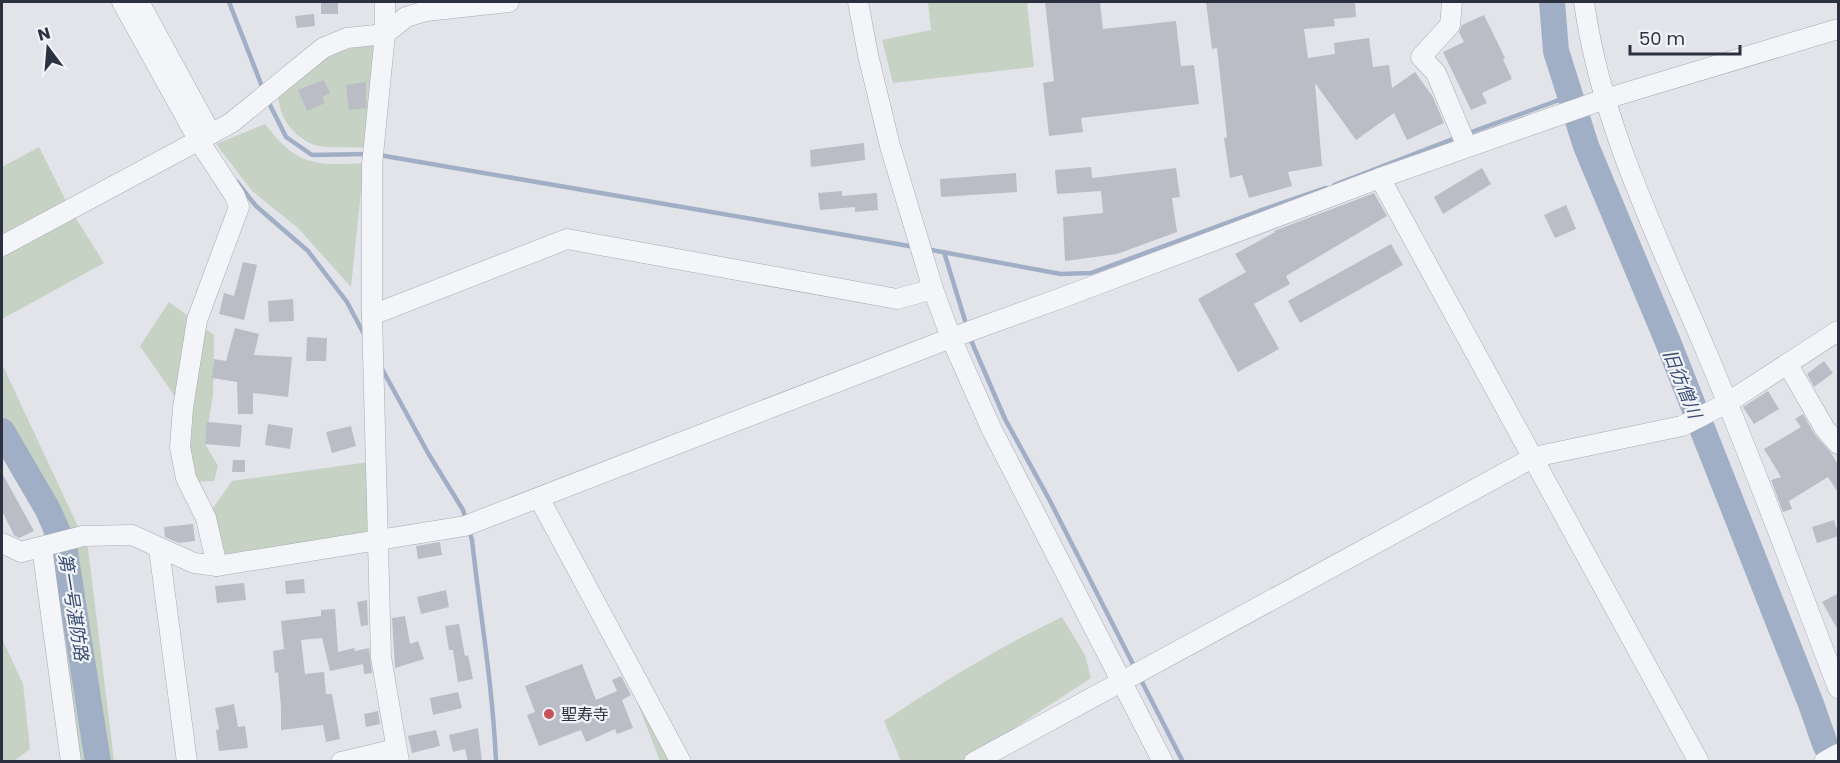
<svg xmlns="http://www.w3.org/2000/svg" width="1840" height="763" font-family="Poppins,'Noto Sans JP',sans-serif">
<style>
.green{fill:#c6d2c4}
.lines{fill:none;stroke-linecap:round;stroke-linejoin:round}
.stream{stroke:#a0afc6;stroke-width:4.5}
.river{stroke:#a0afc6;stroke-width:26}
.building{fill:#babdc6}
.minor-casing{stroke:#a7abb3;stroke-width:21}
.minor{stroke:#f4f5f8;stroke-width:20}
.poi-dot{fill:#c45257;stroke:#f1f3f7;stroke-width:2}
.labels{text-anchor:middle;stroke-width:4.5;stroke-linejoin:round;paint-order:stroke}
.poi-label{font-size:16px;fill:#2b3140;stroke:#f1f3f7;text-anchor:start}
.water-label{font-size:18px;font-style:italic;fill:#394c70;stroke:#f1f3f7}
</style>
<rect width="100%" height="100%" fill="#e2e4e9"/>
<!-- green -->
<g class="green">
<path d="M928 2H1027L1034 67 893 83 882 40 931 30Z"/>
<path d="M378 43 373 148C360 147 322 149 312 144 292 135 280 118 278 96L334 52Z"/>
<path d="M265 124C296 165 314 166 364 163L351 287 298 228 252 191 216 144Z"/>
<path d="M39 147 70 209 104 263 2 319V167Z"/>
<path d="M169 302 214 335 213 395 205 444 218 466 214 481 188 482 183 408 140 346Z"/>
<path d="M2 364 88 548 114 761H73L47 546 39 519 2 446Z"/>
<path d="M376 461 378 534 217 566 206 518 232 481Z"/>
<path d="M1062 617 1085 655 1091 678 964 761H901L884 721C941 683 999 647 1062 617Z"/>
<path d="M2 639 23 684 30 749 14 761H2Z"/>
<path d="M625 671 678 761H660Z"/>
</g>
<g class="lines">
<!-- stream -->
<g class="stream">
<path d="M229 2 263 89"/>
<path d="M267 99 286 137 312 155 368 154"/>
<path d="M1466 134 1570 96"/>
<path d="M379 155 915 247"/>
<path d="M237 182 256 206 308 251 347 302 365 336"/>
<path d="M1334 185 1458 137"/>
<path d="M926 249 1061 274 1091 273 1259 211 1326 188"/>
<path d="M944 252 967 327"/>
<path d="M970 338 1005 419 1049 499 1135 668"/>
<path d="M381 367 428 453 463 510 466 520"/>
<path d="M469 531 472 540C480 613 493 688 496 762"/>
<path d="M1140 678 1183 762"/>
</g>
<!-- river -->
<g class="river">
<path d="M1552 2 1556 51 1586 146 1668 342 1811 704 1825 744 1834 762"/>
<path d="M2 431 48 510 64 546 98 762"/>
</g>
</g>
<!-- building -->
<g class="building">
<rect x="321" y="2" width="17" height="12"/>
<path d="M1045 2H1100L1103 29 1176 21 1181 66 1194 65 1199 104 1081 118 1083 132 1049 136 1043 83 1054 81Z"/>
<path d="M1206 2H1355L1356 17 1334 19 1335 26 1304 29 1308 58 1335 54 1334 43 1369 38 1373 67 1389 65 1392 88 1415 72 1433 97 1444 123 1407 140 1394 113 1356 140 1315 83 1322 166 1288 172 1292 186 1249 198 1242 175 1230 178 1224 138 1227 137 1217 48 1212 49Z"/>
<path d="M314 14 315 26 297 28 295 16Z"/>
<path d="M1484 15 1505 58 1503 59 1512 79 1482 93 1487 103 1471 110 1443 52 1464 42 1459 32 1462 25Z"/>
<path d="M324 80 330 93 322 97 325 103 307 111 298 90Z"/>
<path d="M366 82V108L349 110 346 85Z"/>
<path d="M864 143 865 160 811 167 810 150Z"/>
<path d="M1091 167 1092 178 1176 168 1180 197 1172 198 1177 232 1117 254 1065 261 1063 217 1103 213 1101 191 1057 194 1055 170Z"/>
<path d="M1482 168 1491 184 1443 214 1434 197Z"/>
<path d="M1016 173 1017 192 941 197 940 179Z"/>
<path d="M842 191V196L877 193 878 210 855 212V207L820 210 818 193Z"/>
<path d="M1374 193 1387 216 1286 276 1290 284 1254 304 1279 349 1238 372 1198 299 1246 272 1235 254 1275 232 1274 231Z"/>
<path d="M1566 205 1576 229 1555 238 1544 215Z"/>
<path d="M1391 244 1403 265 1300 323 1288 301Z"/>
<path d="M243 262 257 265 244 320 219 314 224 293 234 296Z"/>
<path d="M293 299 294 321 269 322 268 301Z"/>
<path d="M235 328 259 334 254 355 292 357 288 397 253 393V414H238L237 382 212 378 214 359 226 361Z"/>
<path d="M307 337 327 338 326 361H306Z"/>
<path d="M1824 361 1833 373 1814 387 1807 374Z"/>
<path d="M1768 391 1779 409 1754 424 1743 407Z"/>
<path d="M1803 414 1815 435 1831 453 1839 466V494L1828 477 1789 501 1792 509 1783 512 1771 480 1781 477 1764 449 1801 427 1795 419Z"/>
<path d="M207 422 242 425 240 447 205 444Z"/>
<path d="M268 424 293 428 290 449 265 445Z"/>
<path d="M351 426 356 446 332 453 326 432Z"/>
<path d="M233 460H245V472H232Z"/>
<path d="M2 473 34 531 19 538 14 535 2 511Z"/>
<path d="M1834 520 1839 536 1817 543 1812 527Z"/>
<path d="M193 524 195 541 179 543 165 537 164 527Z"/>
<path d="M440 542 442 555 418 559 416 546Z"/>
<path d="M304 579 305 593 286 594 285 581Z"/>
<path d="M244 583 246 600 217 603 215 586Z"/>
<path d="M446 590 449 607 421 614 417 597Z"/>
<path d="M1839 593V632L1822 602Z"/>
<path d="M367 600 368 625 361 626 357 602Z"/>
<path d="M335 609 338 652 354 648 355 651 369 648 372 673 364 674 363 664 330 671 322 638 301 640 305 674 324 672 326 694H332L340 739 326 742 323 725 281 730V707L278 672 275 673 273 651 284 649 281 621 321 616V610Z"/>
<path d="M405 616 410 644 418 641 424 659 395 668 392 618Z"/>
<path d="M459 624 465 656 468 655 473 679 458 682 453 650H449L445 626Z"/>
<path d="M582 664 596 700 617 691 612 680 621 676 631 695 622 700 633 728 617 734 615 729 586 742 581 730 539 746 527 715 535 712 525 686Z"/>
<path d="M458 692 462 708 433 715 430 698Z"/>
<path d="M234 704 238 727 245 726 248 748 219 751 216 730 219 729 215 708Z"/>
<path d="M378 711 380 724 366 727 364 714Z"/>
<path d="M478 728 482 762H468L465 749 453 752 449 735Z"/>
<path d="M436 730 440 746 412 753 408 736Z"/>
</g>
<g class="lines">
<defs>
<g id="minor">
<path d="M122 2 199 141 235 196 239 207 197 320 183 408 180 447 186 478 206 518 217 566"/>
<path d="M139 2 211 134"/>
<path d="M385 2V34L372 165V315L381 657 399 762"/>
<path d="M858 2 868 55 890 146 933 289 951 338 991 428 1163 762"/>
<path d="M1452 2 1450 25 1421 57 1436 73 1467 147"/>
<path d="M1584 2C1601 125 1658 238 1706 351 1753 462 1795 576 1838 688"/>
<path d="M1380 178 1699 762"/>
<path d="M2 246 231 123 323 48 347 38 385 34 406 17 426 11 509 2"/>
<path d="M372 315 567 239 897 299 933 289"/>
<path d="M1788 365 1825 429 1838 444"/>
<path d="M539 498 681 762"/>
<path d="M2 543 21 552 83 536 132 535 194 563 217 566 465 526 951 338 1064 297 1380 178 1605 99 1838 29"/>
<path d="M42 547 71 762"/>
<path d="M159 549 187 762"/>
<path d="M341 762 396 749"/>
<path d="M974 762 1534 457 1682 426 1727 403 1838 331"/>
<path d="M1824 762 1838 754"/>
</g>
</defs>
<!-- minor casing -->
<use href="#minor" class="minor-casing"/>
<!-- minor -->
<use href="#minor" class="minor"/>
</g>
<!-- markers -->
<circle class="poi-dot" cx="549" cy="714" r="6"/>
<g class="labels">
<!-- poi labels -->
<g class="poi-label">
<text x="561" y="720">聖寿寺</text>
</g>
<!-- water labels -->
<g class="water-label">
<text transform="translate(1682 384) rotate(68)" y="6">旧彷僧川</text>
<text transform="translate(73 607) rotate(81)" y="6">第一号湛防路</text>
</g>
</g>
<!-- border -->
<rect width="1840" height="763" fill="none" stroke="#2b3140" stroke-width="6"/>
<!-- north arrow -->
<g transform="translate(48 48) rotate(344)" stroke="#f1f3f7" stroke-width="4.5" paint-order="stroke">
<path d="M0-4.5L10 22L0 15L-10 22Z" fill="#2b3140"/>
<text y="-9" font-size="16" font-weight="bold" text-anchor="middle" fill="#2b3140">N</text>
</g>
<!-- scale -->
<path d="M1630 45v9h110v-9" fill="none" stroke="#2b3140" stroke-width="3"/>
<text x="1639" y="45" font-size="18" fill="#2b3140" stroke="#f1f3f7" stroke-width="4.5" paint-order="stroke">50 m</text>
</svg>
